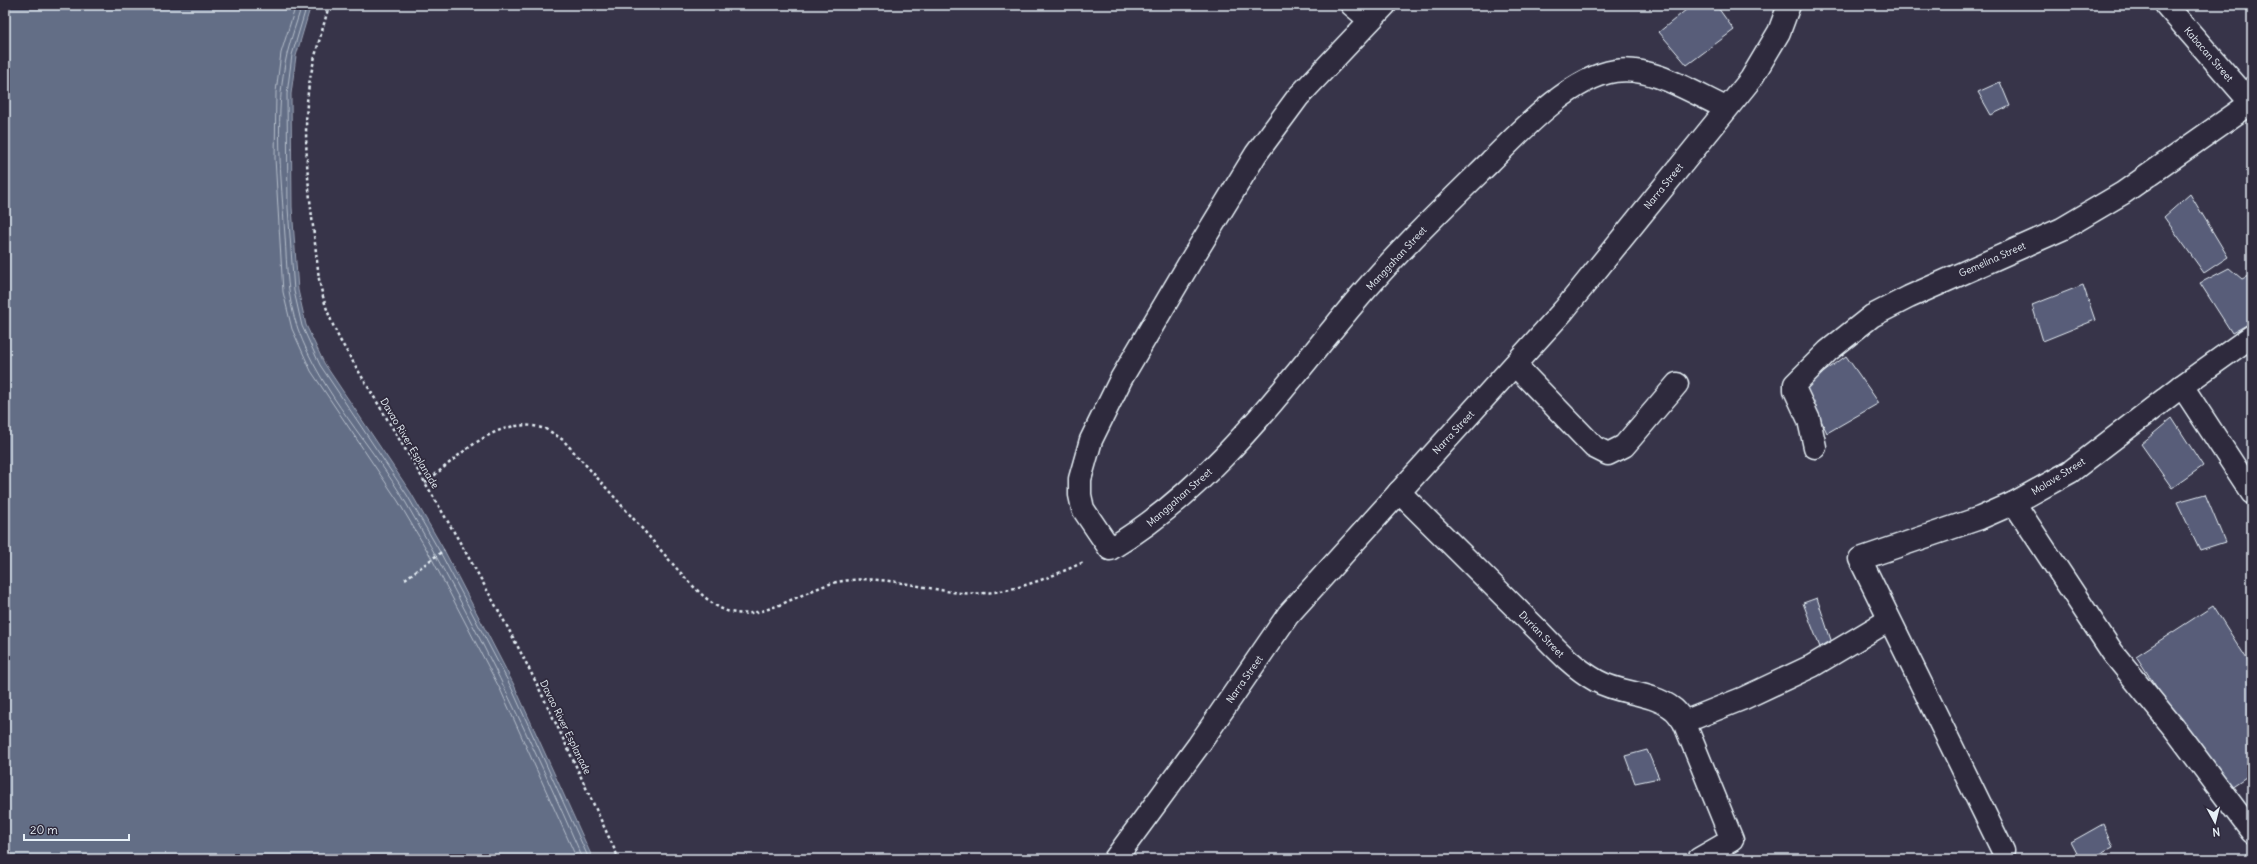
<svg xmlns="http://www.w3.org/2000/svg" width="2257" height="864" font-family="Delius,sans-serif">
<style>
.water{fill:#646e86;stroke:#99a2b4}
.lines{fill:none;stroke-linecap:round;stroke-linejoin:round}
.shore{stroke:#b3bdca;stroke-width:1}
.building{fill:#585d79;stroke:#e8f1f8}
.minor-casing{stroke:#e8f1f8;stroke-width:25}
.path{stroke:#e8f1f8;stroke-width:2.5;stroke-dasharray:3 3;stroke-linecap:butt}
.minor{stroke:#2f2a3d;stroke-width:22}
.labels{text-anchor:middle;stroke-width:3.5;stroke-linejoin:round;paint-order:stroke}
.street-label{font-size:10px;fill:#e8f1f8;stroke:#2f2a3d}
</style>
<rect width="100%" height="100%" fill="#373449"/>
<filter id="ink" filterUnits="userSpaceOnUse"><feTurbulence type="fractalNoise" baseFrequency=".025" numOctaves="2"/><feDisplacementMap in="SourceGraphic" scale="8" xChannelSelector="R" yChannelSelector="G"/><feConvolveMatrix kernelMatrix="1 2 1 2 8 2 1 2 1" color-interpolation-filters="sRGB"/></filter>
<g filter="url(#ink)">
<!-- water -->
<path class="water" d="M5 5H311L296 56 291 94 292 207 298 290 306 325 324 363 411 493 444 550 514 685 593 859H5Z"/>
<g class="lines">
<!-- shore -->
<g class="shore">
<path d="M296 5 281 53 276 92 275 158 283 292 292 329 311 371 398 501 431 557 501 691 577 859"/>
<path d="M302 5C297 21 291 38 287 54 274 111 281 179 285 236 287 267 287 299 298 329 321 393 372 445 406 503 473 618 530 737 583 859"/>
<path d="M307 5 292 55 287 94 288 208 294 291 302 326 320 365 407 495 440 552 511 687 589 859"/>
</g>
</g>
<!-- building -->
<g class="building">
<path d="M1692 5H1716L1734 30 1687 65 1659 32Z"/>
<path d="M2000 82 2010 106 1991 115 1978 92Z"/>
<path d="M2190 194 2228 257 2204 273 2164 217Z"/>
<path d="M2229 268 2242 279 2252 274V322L2232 333 2200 283Z"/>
<path d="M2083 285 2095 320 2043 341 2032 305Z"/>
<path d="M1846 356 1879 403 1827 433 1805 386Z"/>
<path d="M2172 418 2203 466 2172 488 2141 444Z"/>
<path d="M2205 494 2225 542 2200 550 2177 502Z"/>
<path d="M1817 598 1833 646 1821 650 1803 603Z"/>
<path d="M2213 606 2252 667V773L2225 791 2136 656Z"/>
<path d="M1647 750 1659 778 1635 783 1625 756Z"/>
<path d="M2103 824 2113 847 2090 859H2080L2071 842Z"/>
</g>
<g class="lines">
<defs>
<g id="minor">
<path d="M1352 5 1370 20"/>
<path d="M1385 5 1298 97 1256 154 1190 262 1121 379 1091 440 1080 479V495L1083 509 1110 549C1209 490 1277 396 1350 308 1393 256 1442 209 1490 162 1521 131 1570 78 1615 71 1651 65 1693 93 1726 108"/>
<path d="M2166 5 2252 104"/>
<path d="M1515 365 1594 447 1608 454 1624 446 1677 384"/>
<path d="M2182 386 2252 493"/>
<path d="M1815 447 1809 420 1795 390V384L1828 351 1872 316 1909 297 2062 229 2123 193 2251 103"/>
<path d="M1399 492 1539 631C1557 650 1574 668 1597 681 1620 694 1651 692 1672 708 1677 711 1681 718 1684 722L1732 840 1699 859"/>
<path d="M2014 503 2113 653 2174 728 2252 832"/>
<path d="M1684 722 1744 698 1812 666 1889 620"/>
<path d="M2003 851 1860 559 1980 518 2014 503 2070 472 2182 386 2252 336"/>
<path d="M1115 859 1198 746 1288 615 1564 310 1751 79 1779 32 1789 5"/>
</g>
</defs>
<!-- minor casing -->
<use href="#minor" class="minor-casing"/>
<!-- path -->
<g class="path">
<path d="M329 5C321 37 309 70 307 103 303 162 313 221 319 279 323 301 330 320 340 340 397 436 456 532 509 630 549 705 583 782 619 859"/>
<path d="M425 483C456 459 497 414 542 428 549 430 557 436 563 440 595 475 627 511 658 547 674 565 701 599 722 609 758 626 801 590 837 582 877 574 913 586 952 592 998 599 1042 581 1084 562"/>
<path d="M405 579 444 550"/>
</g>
<!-- minor -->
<use href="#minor" class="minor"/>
</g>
</g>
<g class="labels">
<!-- street labels -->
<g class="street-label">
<text transform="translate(2209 54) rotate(49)" y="4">Kabacan Street</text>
<text transform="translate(1663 186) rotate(-51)" y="4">Narra Street</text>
<text transform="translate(1396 258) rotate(-47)" y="4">Manggahan Street</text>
<text transform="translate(1992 259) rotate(-24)" y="4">Gemelina Street</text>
<text transform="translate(1453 432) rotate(-47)" y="4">Narra Street</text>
<text transform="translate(410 443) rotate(59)" y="4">Davao River Esplanade</text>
<text transform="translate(2058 476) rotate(-32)" y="4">Molave Street</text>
<text transform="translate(1179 497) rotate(-41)" y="4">Manggahan Street</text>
<text transform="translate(1542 634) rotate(46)" y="4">Durian Street</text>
<text transform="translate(1244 679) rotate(-55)" y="4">Narra Street</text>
<text transform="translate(566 727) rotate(64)" y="4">Davao River Esplanade</text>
</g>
</g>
<!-- margin -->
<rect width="2257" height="864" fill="none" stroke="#2f2a3d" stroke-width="20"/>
<rect x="10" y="10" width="2237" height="844" fill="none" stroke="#e8f1f8" stroke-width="1.5" filter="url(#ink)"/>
<!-- north arrow -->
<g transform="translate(2215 822) rotate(173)" stroke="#2f2a3d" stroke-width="3" paint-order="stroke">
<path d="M0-3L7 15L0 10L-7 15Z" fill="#e8f1f8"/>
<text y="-6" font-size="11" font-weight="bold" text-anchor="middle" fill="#e8f1f8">N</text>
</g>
<!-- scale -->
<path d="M24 834v6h105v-6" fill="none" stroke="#e8f1f8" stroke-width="2"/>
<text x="30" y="834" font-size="12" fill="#e8f1f8" stroke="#2f2a3d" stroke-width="3" paint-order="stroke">20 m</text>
</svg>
